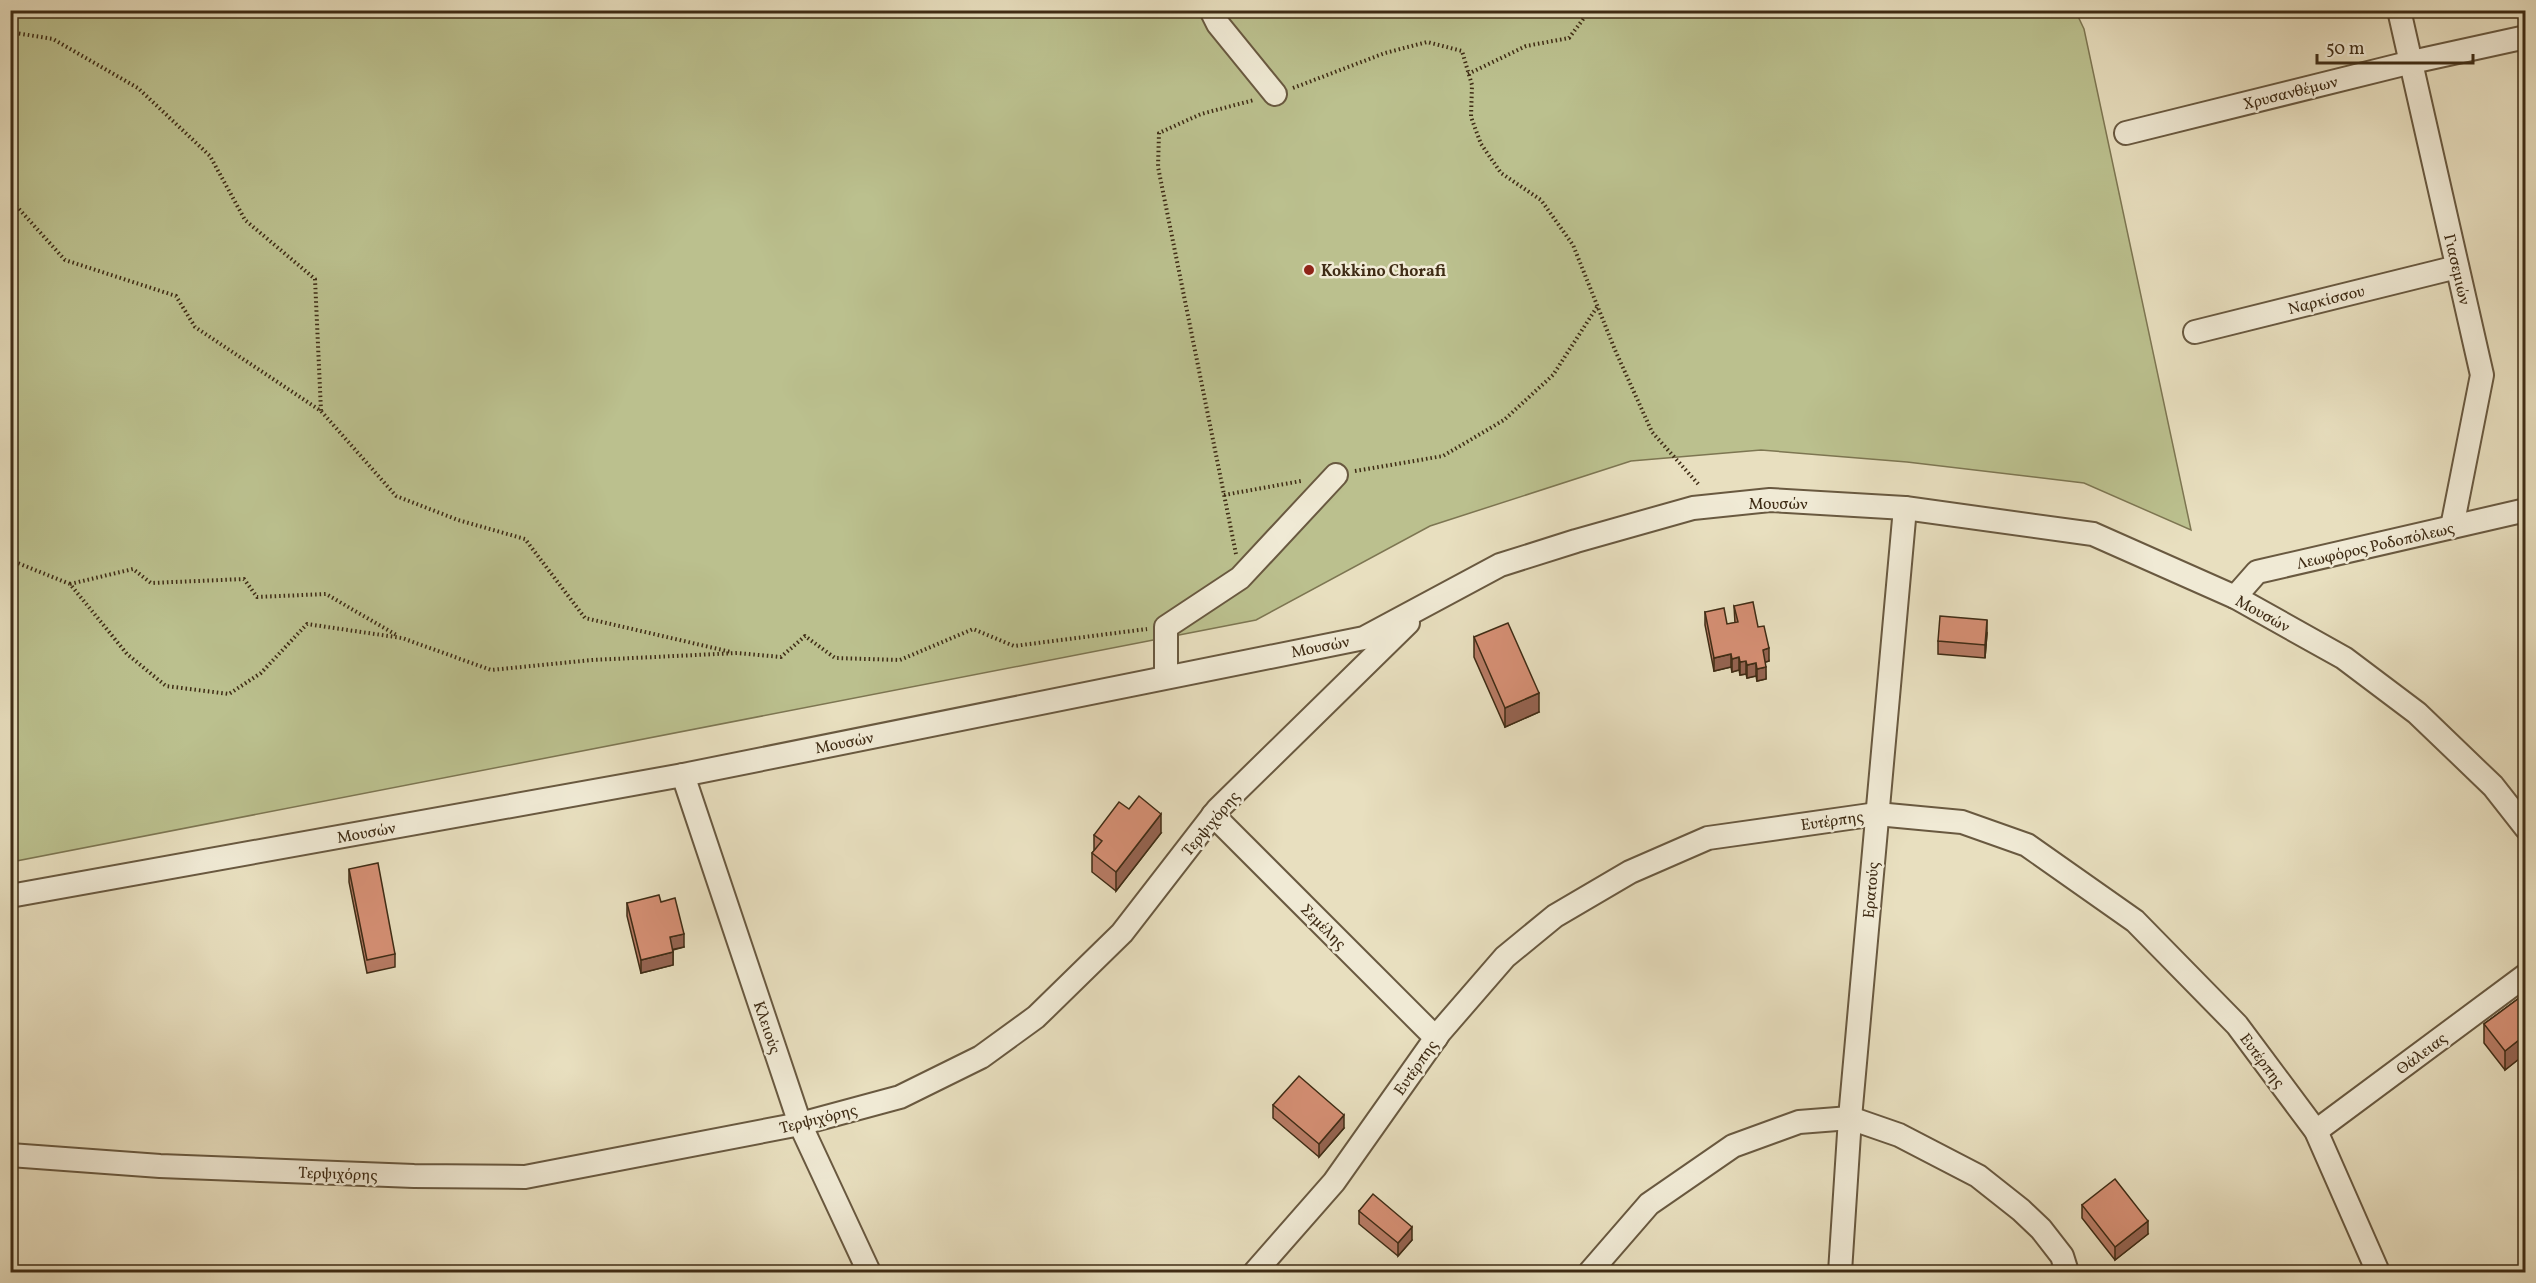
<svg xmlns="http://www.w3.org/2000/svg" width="2536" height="1283" font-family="Vollkorn,serif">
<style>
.green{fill:#bbc08e;stroke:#7d7652;stroke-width:1.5}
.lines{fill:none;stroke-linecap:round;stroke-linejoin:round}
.minor-casing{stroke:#695940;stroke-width:26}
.path{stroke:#3f2c15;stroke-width:4;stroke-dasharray:1.5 3;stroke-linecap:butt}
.minor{stroke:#f0ead5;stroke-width:22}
.wall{fill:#b77b64;stroke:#3f2c15;stroke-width:1.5}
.shaded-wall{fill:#956451;stroke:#3f2c15;stroke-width:1.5}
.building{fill:#d58f74;stroke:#3f2c15;stroke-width:1.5}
.poi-dot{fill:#8f2418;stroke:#f0ead5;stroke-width:2}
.labels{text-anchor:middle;stroke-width:5;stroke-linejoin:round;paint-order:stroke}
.street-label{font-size:16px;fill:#3f2c15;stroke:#f0ead5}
.poi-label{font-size:16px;font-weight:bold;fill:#3f2c15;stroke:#f0ead5;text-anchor:start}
</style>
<rect width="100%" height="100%" fill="#e8dfbf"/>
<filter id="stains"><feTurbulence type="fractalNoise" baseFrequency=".00333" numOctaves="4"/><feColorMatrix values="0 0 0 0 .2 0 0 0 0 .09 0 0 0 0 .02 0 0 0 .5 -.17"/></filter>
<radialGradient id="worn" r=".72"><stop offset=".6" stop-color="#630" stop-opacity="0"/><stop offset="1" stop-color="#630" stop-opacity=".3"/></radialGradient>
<!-- green -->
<path class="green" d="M2075 10 2084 29 2191 530 2084 483 1907 462 1761 450 1631 461 1430 526 1256 620 11 862V11Z"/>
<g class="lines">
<defs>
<g id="minor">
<path d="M1211 10 1218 24 1275 94"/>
<path d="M2399 10 2482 375 2452 527"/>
<path d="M2126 133 2412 62 2526 37"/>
<path d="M2195 332 2457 267"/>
<path d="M2235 597 2257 572 2526 510"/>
<path d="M1166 677V627L1240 578 1336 475"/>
<path d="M683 775 800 1124 869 1272"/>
<path d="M1213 815 1436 1038"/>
<path d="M10 896 683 775 1364 638 1500 565 1576 541 1693 508 1770 500 1905 508 2093 534 2235 597 2344 658 2417 713 2493 786 2526 828"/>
<path d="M2316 1131 2526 975"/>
<path d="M10 1155 160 1166 414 1176 525 1177 800 1124 900 1097 981 1057 1036 1017 1122 933 1218 809 1408 623"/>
<path d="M1255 1272 1334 1182 1440 1032 1505 957 1555 916 1630 872 1708 838 1877 814 1962 822 2027 845 2135 921 2237 1025 2316 1131 2378 1272"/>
<path d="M1590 1272 1649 1204 1733 1146 1799 1122 1850 1118 1899 1135 1978 1176 2021 1210 2041 1229 2062 1256 2067 1272"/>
<path d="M1840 1272 1850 1118 1905 508"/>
</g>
</defs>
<!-- minor casing -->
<use href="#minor" class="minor-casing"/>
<!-- path -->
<g class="path">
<path d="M10 32 53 39 138 88 210 156 245 220 315 279 321 411"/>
<path d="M1468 74 1526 46 1569 38 1590 10"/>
<path d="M1293 88 1385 53 1427 42 1462 51 1472 85 1471 117 1481 144 1501 173 1541 200 1573 245 1615 350 1652 432 1700 486"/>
<path d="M10 199 65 260 176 296 195 327 321 411 396 496 458 520 525 539 585 618 731 652"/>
<path d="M1355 471 1443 456 1504 420 1553 375 1597 307"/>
<path d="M1224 495 1301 481"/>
<path d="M1236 554 1158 167 1159 133 1201 114 1254 100"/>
<path d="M10 560 70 584 127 654 166 686 229 694 261 673 307 624 402 638 491 670 592 660 737 653 781 657 805 636 835 658 900 660 973 629 1014 646 1147 629"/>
<path d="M70 584 133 569 151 583 244 579 257 597 326 594 398 636"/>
</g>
<!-- minor -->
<use href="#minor" class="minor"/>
</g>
<!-- wall -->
<g class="wall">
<path d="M1734 606 1758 627 1769 661 1765 662 1766 679 1757 681 1756 676 1747 678 1746 674 1740 675 1739 670 1732 672 1731 667 1714 671 1705 625V612L1727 624 1735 623Z"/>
<path d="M1987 633 1985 658 1938 654V641Z"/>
<path d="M1474 637 1539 712 1505 727 1474 657Z"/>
<path d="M1161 833 1116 891 1092 872V853L1094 851V835Z"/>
<path d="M349 869 395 954V967L367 973 349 882Z"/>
<path d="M661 902 684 947 673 950V965L641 973 627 916V903Z"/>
<path d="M2526 993V1057L2524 1055 2505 1070 2484 1043V1024Z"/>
<path d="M1273 1105 1344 1128 1319 1157 1273 1118Z"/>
<path d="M2082 1205 2148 1234 2115 1260 2082 1218Z"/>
<path d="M1359 1211 1412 1240 1398 1256 1359 1224Z"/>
</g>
<!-- shaded-wall -->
<g class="shaded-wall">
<path d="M1987 620V633L1985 658V645Z"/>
<path d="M1769 648V661L1763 663V650Z"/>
<path d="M1731 654V667L1714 671V658Z"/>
<path d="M1739 657V670L1732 672V659Z"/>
<path d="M1746 661V674L1740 675V662Z"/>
<path d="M1756 663V676L1747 678V665Z"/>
<path d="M1766 667V679L1757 681V669Z"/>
<path d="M1539 693V712L1505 727V708Z"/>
<path d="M1161 814V833L1116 891V872Z"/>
<path d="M684 934V947L670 950V937Z"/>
<path d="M673 952V965L641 973V960Z"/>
<path d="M2524 1036V1055L2505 1070V1051Z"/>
<path d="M1344 1115V1128L1319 1157V1144Z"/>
<path d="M2148 1221V1234L2115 1260V1247Z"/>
<path d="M1412 1227V1240L1398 1256V1243Z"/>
</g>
<!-- building -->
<g class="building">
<path d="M1753 602 1758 627 1764 626 1769 648 1763 650 1766 667 1757 669 1756 663 1747 665 1746 661 1740 662 1739 657 1732 659 1731 654 1714 658 1705 612 1724 608 1727 624 1738 622 1734 606Z"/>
<path d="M1940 616 1987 620 1985 645 1938 641Z"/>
<path d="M1508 623 1539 693 1505 708 1474 637Z"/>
<path d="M1139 796 1161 814 1116 872 1092 853 1102 841 1094 835 1119 802 1129 809Z"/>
<path d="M378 863 395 954 367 960 349 869Z"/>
<path d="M659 895 661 902 675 898 684 934 670 937 673 952 641 960 627 903Z"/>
<path d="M2526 993V1038L2524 1036 2505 1051 2484 1024Z"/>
<path d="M1299 1076 1344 1115 1319 1144 1273 1105Z"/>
<path d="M2115 1179 2148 1221 2115 1247 2082 1205Z"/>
<path d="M1373 1194 1412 1227 1398 1243 1359 1211Z"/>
</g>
<!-- markers -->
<circle class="poi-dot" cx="1309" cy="270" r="6"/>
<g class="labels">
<!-- street labels -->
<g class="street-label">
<text transform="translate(2290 92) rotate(-14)" y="6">Χρυσανθέμων</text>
<text transform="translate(2458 269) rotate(77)" y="6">Γιασεμιών</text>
<text transform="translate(2326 299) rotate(-14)" y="6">Ναρκίσσου</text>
<text x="1778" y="509">Μουσών</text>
<text transform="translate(2375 545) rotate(-13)" y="6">Λεωφόρος Ροδοπόλεως</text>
<text transform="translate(2263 613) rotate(29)" y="6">Μουσών</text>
<text transform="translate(1320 646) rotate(-11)" y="6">Μουσών</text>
<text transform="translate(844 742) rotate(-11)" y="6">Μουσών</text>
<text transform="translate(1832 820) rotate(-8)" y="6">Ευτέρπης</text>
<text transform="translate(1210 823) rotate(-50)" y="6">Τερψιχόρης</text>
<text transform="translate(366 832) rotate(-10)" y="6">Μουσών</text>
<text transform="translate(1870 890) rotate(-85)" y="6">Ερατούς</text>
<text transform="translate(1324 926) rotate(45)" y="6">Σεμέλης</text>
<text transform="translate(768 1027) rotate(71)" y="6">Κλειούς</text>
<text transform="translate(2421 1053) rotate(-37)" y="6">Θάλειας</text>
<text transform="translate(2263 1060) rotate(53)" y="6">Ευτέρπης</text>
<text transform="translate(1415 1067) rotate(-55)" y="6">Ευτέρπης</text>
<text transform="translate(818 1118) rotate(-14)" y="6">Τερψιχόρης</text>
<text transform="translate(338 1173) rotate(2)" y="6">Τερψιχόρης</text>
</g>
<!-- poi labels -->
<g class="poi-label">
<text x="1321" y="276">Kokkino Chorafi</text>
</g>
</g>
<!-- margin -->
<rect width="2536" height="1283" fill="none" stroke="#e8dfbf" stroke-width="36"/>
<rect x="12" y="12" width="2512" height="1259" fill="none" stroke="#3f2c15" stroke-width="3"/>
<rect x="18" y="18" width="2500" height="1247" fill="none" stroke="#3f2c15" stroke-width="1.5"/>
<!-- scale -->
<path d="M2317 54v9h156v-9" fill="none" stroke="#3f2c15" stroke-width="3"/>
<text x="2326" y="54" font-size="18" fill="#3f2c15" stroke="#f0ead5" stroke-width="4.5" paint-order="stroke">50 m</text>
<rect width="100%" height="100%" filter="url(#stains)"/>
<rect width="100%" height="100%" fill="url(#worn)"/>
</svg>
